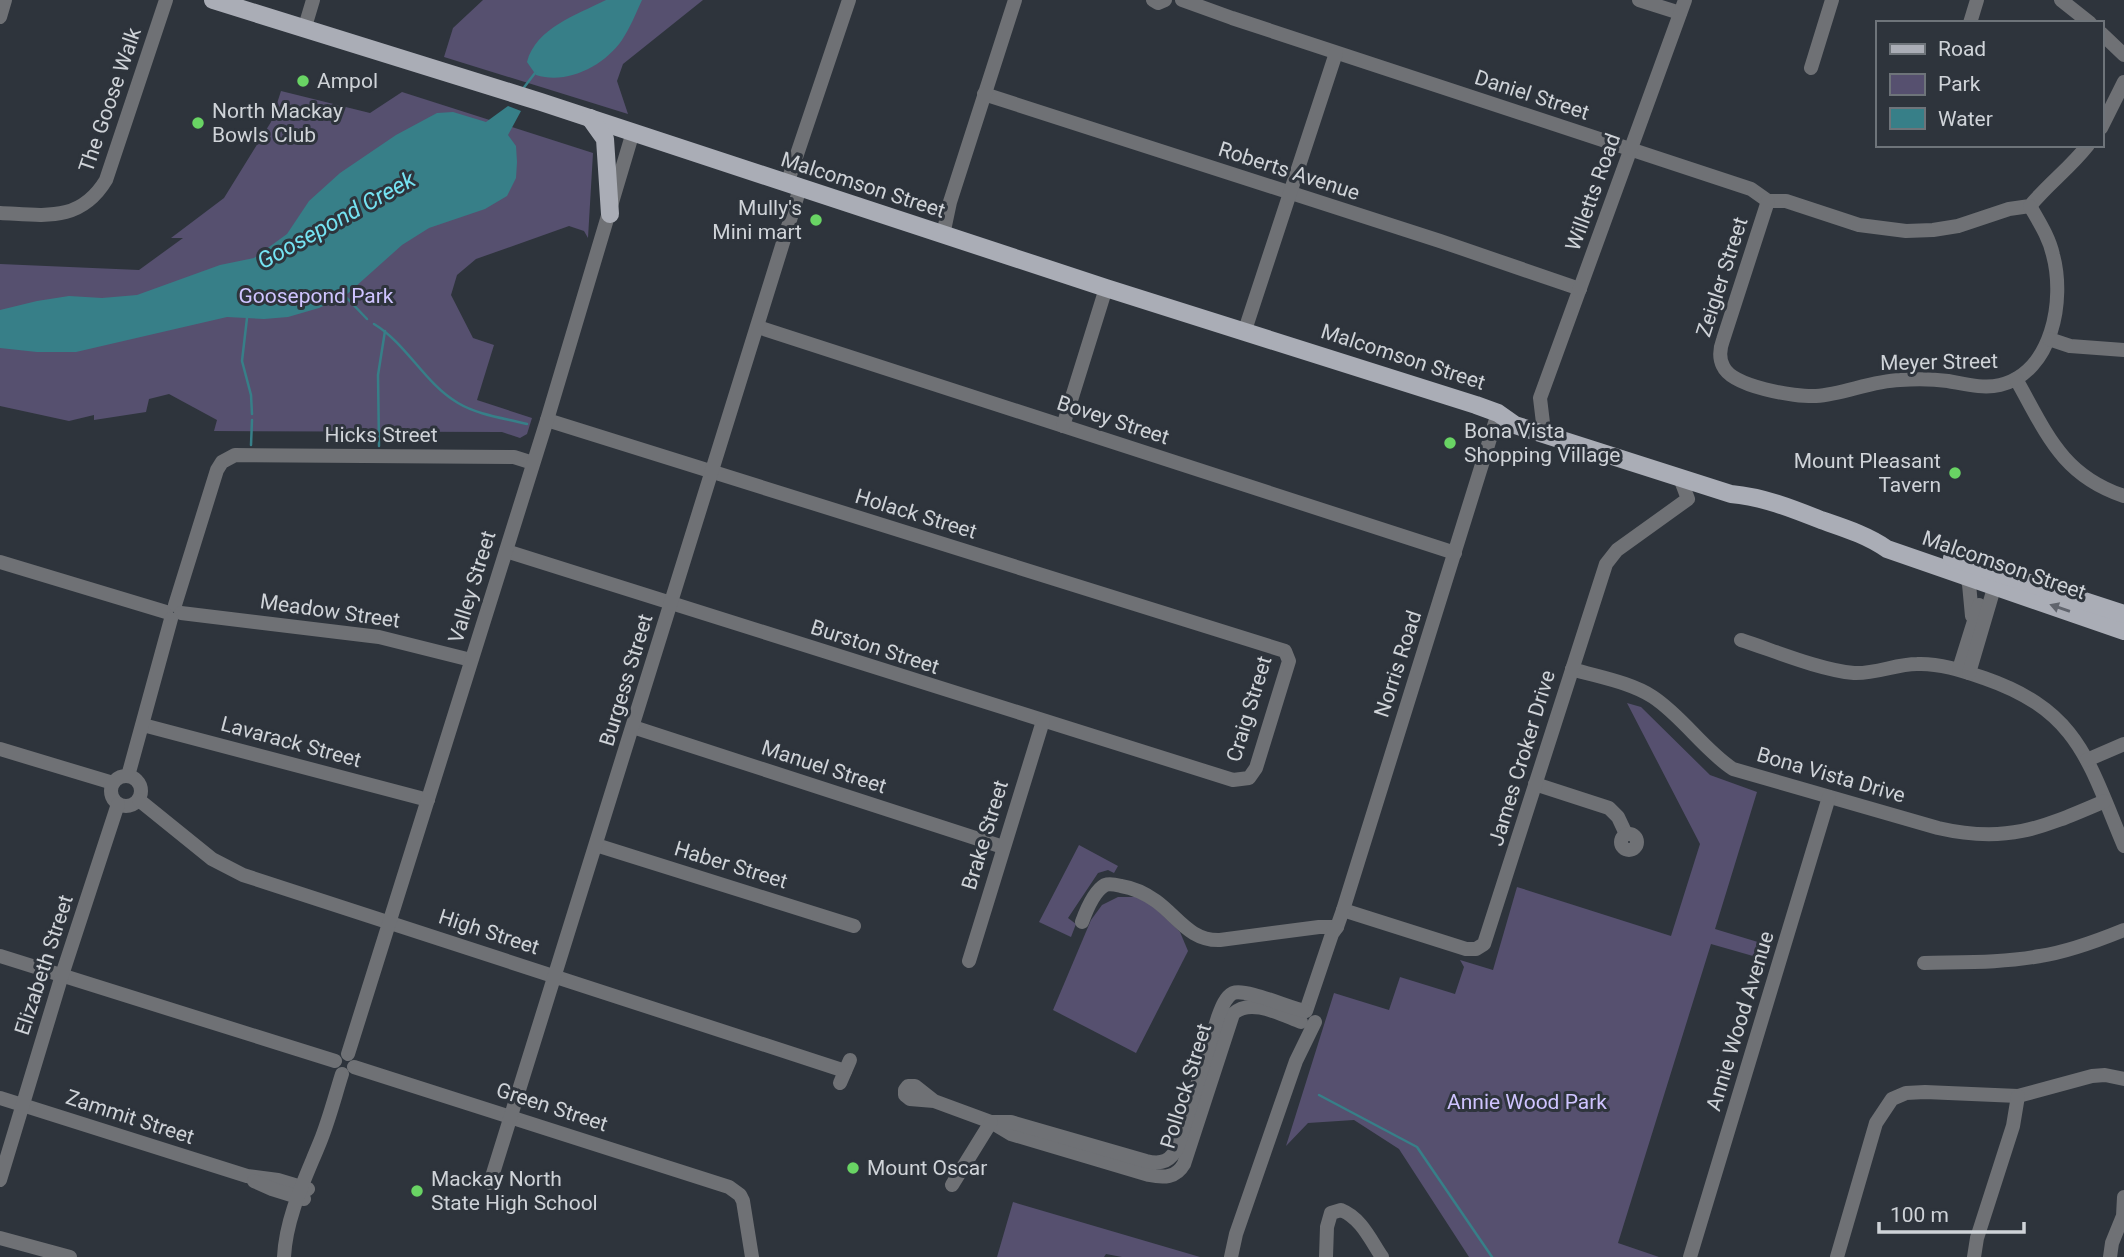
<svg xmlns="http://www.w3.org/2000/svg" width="2124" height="1257" font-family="Roboto,sans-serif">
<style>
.green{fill:#56506f}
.water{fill:#377f88}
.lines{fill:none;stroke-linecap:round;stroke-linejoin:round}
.stream{stroke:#377f88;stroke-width:2.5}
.minor{stroke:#6f7175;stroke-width:14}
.major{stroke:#aaadb6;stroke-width:18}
.oneway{fill:#60646d}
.poi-dot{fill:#69d464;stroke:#2e343c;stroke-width:2.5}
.labels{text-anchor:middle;stroke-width:6;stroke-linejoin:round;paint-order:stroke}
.poi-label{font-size:21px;fill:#cfd3d8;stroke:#2e343c;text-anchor:start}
.street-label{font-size:21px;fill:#cfd3d8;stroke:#2e343c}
.park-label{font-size:21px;fill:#cfc4ff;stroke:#2e343c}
.water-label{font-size:23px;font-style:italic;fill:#75e3f2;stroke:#2e343c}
</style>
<rect width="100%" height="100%" fill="#2e343c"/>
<!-- green -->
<g class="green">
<path d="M483 0H703L623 64 617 81 628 114 444 57 453 28Z"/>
<path d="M281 91 370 113 402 92 593 153 588 238 584 231 569 226 476 259 457 275 451 295 473 338 494 345 477 400 532 418 527 434 520 438 502 432 214 431 217 420 169 394 149 399 146 412 94 420V415L69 421 0 406V264L139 270 183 238H171L224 198 271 122Z"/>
<path d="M1627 703 1641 707 1710 775 1757 792 1715 929 1771 946 1767 960 1711 944 1618 1243 1659 1257H1469L1399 1149 1354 1120 1308 1123 1286 1146 1334 993 1389 1010 1400 977 1455 994 1464 967 1460 960 1493 970 1517 887 1671 936 1700 844Z"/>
<path d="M1079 845 1118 866 1114 873 1108 870 1098 873 1068 918 1076 924 1071 937 1039 922Z"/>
<path d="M1118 897H1137L1153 906 1180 932 1188 951 1136 1053 1053 1010 1091 920 1102 905Z"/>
<path d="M1013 1202 1200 1257H1122L1106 1254 1104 1257H997Z"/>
</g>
<!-- water -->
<g class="water">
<path d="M606 0H642C636 13 630 28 622 40 604 66 567 85 536 75L527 62C536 28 576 15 606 0Z"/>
<path d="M508 106 521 111 508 135 516 146 517 162 516 178 507 196 485 209 429 228 402 245 345 296 319 308 288 317 264 319 227 317 76 352H37L0 348V310L37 301 69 296 102 298 137 295 220 265 254 258 287 234 309 201 340 173 396 135 437 113 453 112 486 122Z"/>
</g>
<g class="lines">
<!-- stream -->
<g class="stream">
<path d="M522 90 535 73"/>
<path d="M345 296 367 319"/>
<path d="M247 318 242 361 251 395 252 414"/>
<path d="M374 324C407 344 425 384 458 403 478 415 504 418 527 424"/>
<path d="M251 445 252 420"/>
<path d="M379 446 378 375 385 331"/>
<path d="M1319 1095 1417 1147 1492 1257"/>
</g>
<!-- minor -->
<g class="minor">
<path d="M1153 0 1158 3 1165 0"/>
<path d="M1182 0 1232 18 1751 189 1768 201H1786L1859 225 1906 231 1933 230 1958 226 2009 209 2030 206C2048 184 2070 168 2088 145"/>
<path d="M1639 0 1680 13"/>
<path d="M2061 0 2090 23"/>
<path d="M0 17 5 0"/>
<path d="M1970 23 1977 0"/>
<path d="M304 30 313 0"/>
<path d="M2101 33 2124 55"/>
<path d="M1811 68 1832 0"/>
<path d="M984 94 1440 241 1580 289"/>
<path d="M2101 128 2124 82"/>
<path d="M787 184 849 0"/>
<path d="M1768 201 1723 340C1720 348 1719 358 1723 366 1732 387 1795 397 1816 396 1844 394 1871 381 1900 380 1916 379 1932 379 1948 381 1965 384 1983 389 2000 385 2053 372 2065 299 2053 255 2049 237 2039 222 2030 206"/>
<path d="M0 213C44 215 80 223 106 180L166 0"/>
<path d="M943 235 950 202 1015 0"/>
<path d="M758 327 1455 553"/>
<path d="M1245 330 1336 53"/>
<path d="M2049 339 2070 346 2124 350"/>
<path d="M2016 379C2046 432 2061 475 2124 496"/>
<path d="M1543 423 1540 398 1685 0"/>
<path d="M1063 426 1106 288"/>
<path d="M506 551 1233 780 1249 778 1256 768 1289 661 1285 651 547 420"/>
<path d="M0 562 166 612"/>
<path d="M1965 575 1969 584 1972 616"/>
<path d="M175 605 217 470 222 462 235 455 514 457 533 463"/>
<path d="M181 613 379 637 471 660"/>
<path d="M1741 640C1775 651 1820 670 1854 673 1876 674 1896 664 1917 664 1940 663 1963 671 1984 678 2079 711 2088 761 2124 846"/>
<path d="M1572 669C1598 677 1630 682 1653 697 1683 717 1703 749 1733 769L1938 828C2007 844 2042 828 2105 801"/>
<path d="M1959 669 1979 605"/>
<path d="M1969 673 1997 578"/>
<path d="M143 725 428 800"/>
<path d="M633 727 1003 847"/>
<path d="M0 749 113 783"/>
<path d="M2087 760 2124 744"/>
<path d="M128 776 171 619"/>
<circle cx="126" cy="791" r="15"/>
<path d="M1535 784 1609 808 1618 817 1626 834"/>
<path d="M139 800 212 859 243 875 845 1071"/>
<circle cx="1629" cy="842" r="8"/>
<path d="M596 845 854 926"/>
<path d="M1343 910 1466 949H1476L1484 944 1606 564 1617 550 1688 499 1680 478"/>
<path d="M1082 922C1086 911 1094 891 1105 885 1110 883 1117 885 1121 886 1134 888 1146 894 1156 901 1178 917 1190 941 1220 940L1319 927H1337"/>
<path d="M0 956 335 1061"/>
<path d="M969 961 1043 721"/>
<path d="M1924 963C1962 962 2002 963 2040 956 2068 952 2097 941 2124 930"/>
<path d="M1306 1011 1332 934 1337 927 1343 910 1498 413"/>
<path d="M348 1054 547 420 633 132"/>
<path d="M354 1067 729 1187 740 1195 743 1201 752 1257"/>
<path d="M840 1083 850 1060"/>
<path d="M0 1098 247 1176 278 1180 308 1189"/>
<path d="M934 1101 915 1086H908L905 1090V1095L910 1099 934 1101 991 1122 1011 1134 1149 1175C1164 1178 1176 1178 1184 1164L1233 1014C1250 997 1282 1015 1301 1022"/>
<path d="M991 1122H1011L1146 1161C1162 1165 1171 1161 1178 1146L1218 1017C1221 1009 1225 997 1233 993 1246 988 1289 1008 1305 1011"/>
<path d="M0 1180 62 975 118 804"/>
<path d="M254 1181 272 1189 304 1199"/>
<path d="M490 1183 800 188"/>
<path d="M952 1185 991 1122"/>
<path d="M0 1238 70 1257"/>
<path d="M284 1257C286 1217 305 1179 320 1142 329 1120 335 1096 342 1074"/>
<path d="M1231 1257 1236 1234 1296 1061 1315 1022"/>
<path d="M1326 1257 1327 1227 1331 1213 1341 1210C1361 1218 1370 1239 1382 1257"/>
<path d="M1690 1257 1829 797"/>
<path d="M1837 1257 1876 1123 1892 1099 1906 1093 1925 1092 2018 1096 2092 1076 2105 1075 2124 1079"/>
<path d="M1974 1257 1977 1238 2013 1126 2018 1096"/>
<path d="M2110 1257 2112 1243 2123 1216 2124 1197"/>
</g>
<!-- major -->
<g class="major">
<path d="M213 0 541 102 1106 288 1476 405 1498 413 1515 425 1731 494C1763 497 1791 508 1821 520 1844 528 1867 535 1887 549L2124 631"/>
<path d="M590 118 605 139 610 214"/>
<path d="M1952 558 2124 614"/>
</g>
</g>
<!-- one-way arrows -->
<defs><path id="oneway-solid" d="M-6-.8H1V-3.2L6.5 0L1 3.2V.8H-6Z" transform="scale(1.75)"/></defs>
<use class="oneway" href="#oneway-solid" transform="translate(2060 608) rotate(-161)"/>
<!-- markers -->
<g class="poi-dot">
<circle cx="303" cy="81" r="7"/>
<circle cx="198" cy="123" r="7"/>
<circle cx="816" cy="220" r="7"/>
<circle cx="1450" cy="443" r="7"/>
<circle cx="1955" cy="473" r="7"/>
<circle cx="853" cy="1168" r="7"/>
<circle cx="417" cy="1191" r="7"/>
</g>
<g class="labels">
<!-- poi labels -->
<g class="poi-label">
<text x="317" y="88">Ampol</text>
<text x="212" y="118">North Mackay<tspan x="212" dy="24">Bowls Club</tspan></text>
<text x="802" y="215" text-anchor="end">Mully's<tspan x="802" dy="24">Mini mart</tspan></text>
<text x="1464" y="438">Bona Vista<tspan x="1464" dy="24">Shopping Village</tspan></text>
<text x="1941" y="468" text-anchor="end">Mount Pleasant<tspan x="1941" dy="24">Tavern</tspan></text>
<text x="867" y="1175">Mount Oscar</text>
<text x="431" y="1186">Mackay North<tspan x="431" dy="24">State High School</tspan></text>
</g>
<!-- street labels -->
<g class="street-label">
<text transform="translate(1532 95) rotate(18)" y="7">Daniel Street</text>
<text transform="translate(110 100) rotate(-71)" y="7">The Goose Walk</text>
<text transform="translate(1289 171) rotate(18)" y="7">Roberts Avenue</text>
<text transform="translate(863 185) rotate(18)" y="7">Malcomson Street</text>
<text transform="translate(1593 192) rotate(-70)" y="7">Willetts Road</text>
<text transform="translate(1722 277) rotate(-72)" y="7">Zeigler Street</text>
<text transform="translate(1403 357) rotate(18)" y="7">Malcomson Street</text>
<text transform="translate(1939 362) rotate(-1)" y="7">Meyer Street</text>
<text transform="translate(1113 420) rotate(18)" y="7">Bovey Street</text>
<text x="381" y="442">Hicks Street</text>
<text transform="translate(916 514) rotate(17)" y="7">Holack Street</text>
<text transform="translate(2004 565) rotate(19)" y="7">Malcomson Street</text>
<text transform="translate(472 587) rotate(-73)" y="7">Valley Street</text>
<text transform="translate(330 611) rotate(8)" y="7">Meadow Street</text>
<text transform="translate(875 647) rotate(18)" y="7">Burston Street</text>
<text transform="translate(1398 664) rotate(-72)" y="7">Norris Road</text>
<text transform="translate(626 680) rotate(-73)" y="7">Burgess Street</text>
<text transform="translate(1249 709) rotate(-73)" y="7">Craig Street</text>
<text transform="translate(291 742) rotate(15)" y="7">Lavarack Street</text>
<text transform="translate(1522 758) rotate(-73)" y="7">James Croker Drive</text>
<text transform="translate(824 767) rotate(18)" y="7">Manuel Street</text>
<text transform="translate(1831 775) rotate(16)" y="7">Bona Vista Drive</text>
<text transform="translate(985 835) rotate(-73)" y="7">Brake Street</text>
<text transform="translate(731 865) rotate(17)" y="7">Haber Street</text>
<text transform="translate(489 932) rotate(18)" y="7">High Street</text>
<text transform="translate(44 965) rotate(-72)" y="7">Elizabeth Street</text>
<text transform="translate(1740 1021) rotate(-73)" y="7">Annie Wood Avenue</text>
<text transform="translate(1186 1086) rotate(-73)" y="7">Pollock Street</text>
<text transform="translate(552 1107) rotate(18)" y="7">Green Street</text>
<text transform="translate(130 1117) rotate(18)" y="7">Zammit Street</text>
</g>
<!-- park labels -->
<g class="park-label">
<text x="316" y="303">Goosepond Park</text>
<text x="1527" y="1109">Annie Wood Park</text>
</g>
<!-- water labels -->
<g class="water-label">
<text transform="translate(336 220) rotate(-29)" y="8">Goosepond Creek</text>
</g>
</g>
<!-- legend -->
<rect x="1876" y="21" width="228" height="126" fill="#2e343c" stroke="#6e747a" stroke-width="2"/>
<rect x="1890" y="44" width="35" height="10" fill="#aaadb6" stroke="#6e747a" stroke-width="2"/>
<text x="1938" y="56" font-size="21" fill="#cfd3d8">Road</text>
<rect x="1890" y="74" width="35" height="21" fill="#56506f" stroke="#6e747a" stroke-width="2"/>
<text x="1938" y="91" font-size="21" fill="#cfd3d8">Park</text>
<rect x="1890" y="108" width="35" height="21" fill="#377f88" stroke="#6e747a" stroke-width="2"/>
<text x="1938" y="126" font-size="21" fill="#cfd3d8">Water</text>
<!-- scale -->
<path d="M1879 1222v10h145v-10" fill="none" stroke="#cfd3d8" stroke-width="3.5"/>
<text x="1890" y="1222" font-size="21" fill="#cfd3d8" stroke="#2e343c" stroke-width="5" paint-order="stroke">100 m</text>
</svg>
